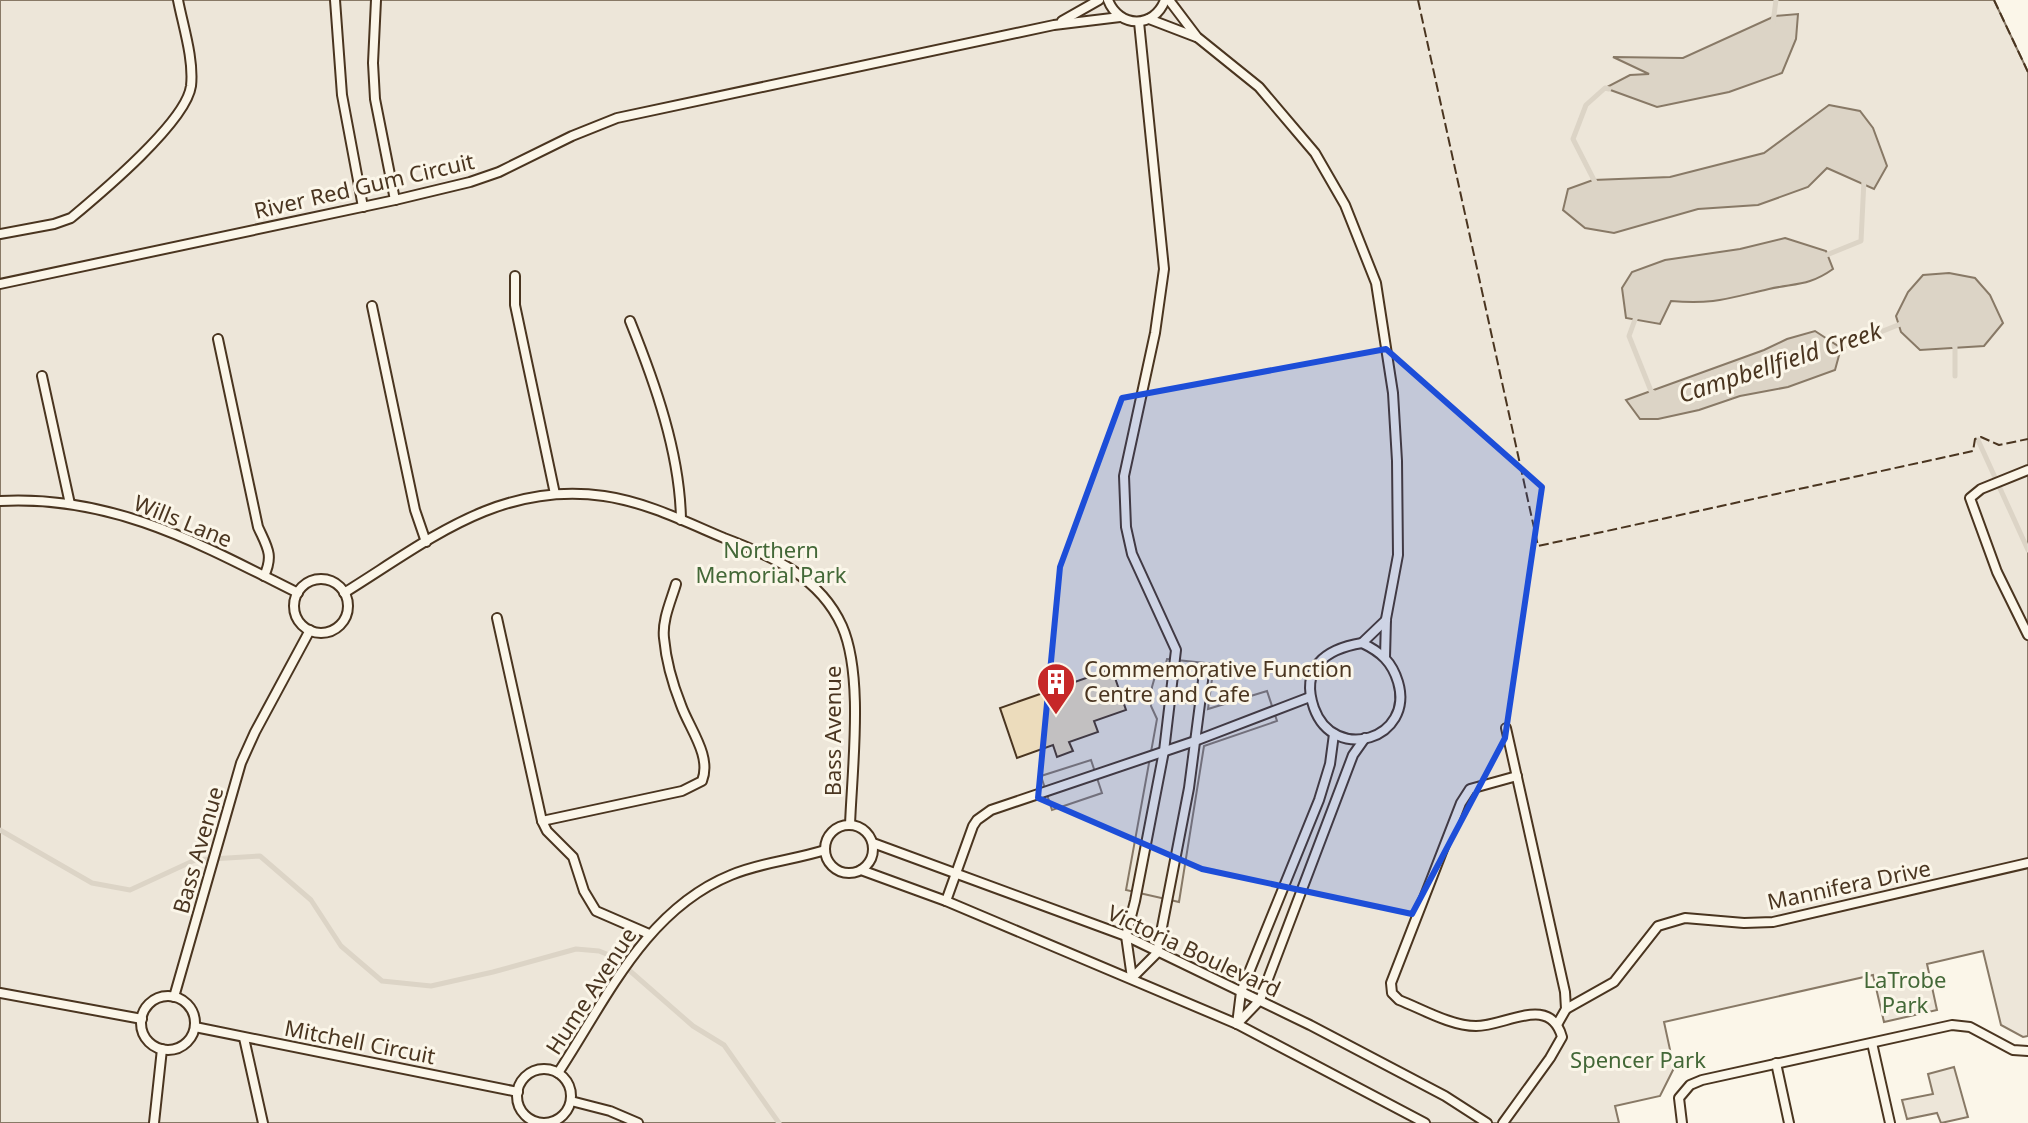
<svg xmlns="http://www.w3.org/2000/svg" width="2028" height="1123" font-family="'Noto Sans',sans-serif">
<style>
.green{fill:#ede6d9;stroke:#887966;stroke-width:2}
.parking{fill:#ede7d9;stroke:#887966;stroke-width:2}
.water{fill:#dcd4c6;stroke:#887966;stroke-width:2}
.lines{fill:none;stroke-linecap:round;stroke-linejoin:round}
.stream{stroke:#dcd4c6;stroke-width:5}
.building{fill:#ecdcbc;stroke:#4a3520;stroke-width:2}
.lane-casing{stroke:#4a3520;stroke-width:12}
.lane{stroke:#fbf6e9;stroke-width:8}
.fence{stroke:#4a3520;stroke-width:2;stroke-dasharray:10 4;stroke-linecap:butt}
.marked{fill:#1d4ed8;fill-opacity:0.2;stroke:#1d4ed8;stroke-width:6;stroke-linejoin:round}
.labels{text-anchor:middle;stroke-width:6;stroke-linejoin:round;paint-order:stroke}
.street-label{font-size:22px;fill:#4a3520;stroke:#fbf6e9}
.park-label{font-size:22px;fill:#436837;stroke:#fbf6e9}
.poi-label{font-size:22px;fill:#4a3520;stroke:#fbf6e9;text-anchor:start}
.water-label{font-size:24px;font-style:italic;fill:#4a3520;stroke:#fbf6e9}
</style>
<rect width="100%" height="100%" fill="#fbf6e9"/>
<!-- green -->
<g class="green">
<path d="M0 0H1994L2028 72V1036L2023 1037 2001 1025 1983 951 1927 964 1937 1010 1884 1022 1873 975 1664 1022 1674 1068 1660 1096 1615 1106 1619 1123H0Z"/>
<path d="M1954 1067 1968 1117 1941 1123 1937 1113 1907 1119 1902 1100 1933 1094 1928 1074Z"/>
</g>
<!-- parking -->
<g class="parking">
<path d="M1167 659 1214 664 1208 709 1267 691 1277 721 1204 746 1179 902 1126 890 1157 719 1151 706 1152 687 1156 673 1164 671Z"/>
<path d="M1091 760 1102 793 1052 810 1041 776Z"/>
</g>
<!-- water -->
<g class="water">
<path d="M1798 14 1796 39 1782 73 1729 92 1657 107 1605 88 1630 75 1649 74 1613 57 1683 58 1775 16Z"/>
<path d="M1829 105 1860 111 1873 128 1887 166 1874 189 1827 168 1808 187 1758 205 1698 209 1614 233 1585 228 1563 210 1568 189 1593 180 1670 177 1764 153Z"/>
<path d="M1785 238 1826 251 1833 269C1809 286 1796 283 1769 289 1729 298 1713 305 1671 301L1660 324 1626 318 1622 288 1632 272 1665 260 1740 249Z"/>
<path d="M1949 273 1975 278 1990 295 2003 323 1984 346 1920 350 1901 332 1896 316 1908 292 1923 275Z"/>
<path d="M1815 331 1841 348 1835 370 1788 387 1740 396 1699 410 1658 419H1640L1626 400 1764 350 1787 339Z"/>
</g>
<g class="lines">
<!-- stream -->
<g class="stream">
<path d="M1773 23 1776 0"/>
<path d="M1597 186 1573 139 1586 105 1605 88 1609 89"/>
<path d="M1824 256 1861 241 1864 180"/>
<path d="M1637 314 1629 336 1651 391 1654 393"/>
<path d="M1951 341 1955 347V376"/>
<path d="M1838 349 1903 323"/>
<path d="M1978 440 2028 550"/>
<path d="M0 830 92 883 130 890 195 860 260 856 311 900 341 946 382 981 431 986 493 972 576 949 599 951 614 957 693 1026 724 1045 779 1123"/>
</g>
</g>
<!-- building -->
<path class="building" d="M1112 669 1126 710 1094 721 1098 732 1069 742 1073 751 1057 757 1053 745 1017 758 1000 708Z"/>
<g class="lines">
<defs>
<g id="lane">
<path d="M335 0 342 95 363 207"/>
<path d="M376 0 373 63 375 99 395 200"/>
<path d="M1108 0C1119 28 1154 29 1165 0"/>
<path d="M1169 0 1197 37 1259 87 1315 153 1345 205 1376 283 1393 393 1397 461 1398 555 1386 619 1385 657"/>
<path d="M1149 19 1196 37"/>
<path d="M1062 21 1099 0"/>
<path d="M0 234 54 224 71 218C101 193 186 122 191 86 194 59 183 26 178 0"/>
<path d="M515 276V305L555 494"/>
<path d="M0 284 395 200 470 182 499 172 572 136 617 118 1054 25 1120 17"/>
<path d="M372 306 415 510 426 542"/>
<path d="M630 321C655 383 680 453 681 520"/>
<path d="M218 339 258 527C267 547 274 555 264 576"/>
<path d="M42 376 70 504"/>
<path d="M2028 470 1981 489 1970 498 1997 572 2028 635"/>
<path d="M0 501C114 495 200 544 298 593"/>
<circle cx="321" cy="606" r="27"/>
<path d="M344 593C428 541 499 481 604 496 646 502 686 522 724 538 772 556 820 577 842 626 864 676 852 769 850 825"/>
<path d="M497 618 542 821 547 831 573 857 584 891 596 911 649 934"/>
<path d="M1362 643C1381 652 1392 662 1398 682 1415 739 1334 764 1314 708 1300 668 1325 649 1362 643Z"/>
<path d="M1362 643 1386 620"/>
<path d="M1169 695 1200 700"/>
<path d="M1506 728 1565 992 1566 1009 1558 1023"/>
<path d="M542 821 682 791 702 781C712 756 689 728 681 705 673 685 666 660 664 638 662 620 671 601 676 584"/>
<circle cx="849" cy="849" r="24"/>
<path d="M873 843 1126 936 1310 1025 1445 1096 1487 1123"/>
<path d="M861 870 946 901 1237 1024 1425 1123"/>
<path d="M946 901 973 826 977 820 991 810 1195 741 1310 697"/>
<path d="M1132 978 1126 936 1135 901 1164 751 1176 650 1132 554 1126 527 1124 476 1155 333 1164 269 1139 22"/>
<path d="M1132 978 1157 953 1189 788 1204 673"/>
<path d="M0 993 142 1019"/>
<circle cx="168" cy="1023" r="27"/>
<path d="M174 997 241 763 255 732 310 630"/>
<path d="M1566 1009 1614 982 1658 926 1685 918 1744 923 1773 922 2028 863"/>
<path d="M1237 1024 1260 1000 1353 755 1365 738"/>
<path d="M1237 1024 1241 992 1319 800 1330 764 1334 734"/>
<path d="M195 1027 518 1092"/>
<path d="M244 1038 263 1123"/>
<path d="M1872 1043 1890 1123"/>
<path d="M1776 1063 1789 1123"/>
<circle cx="544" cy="1096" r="27"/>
<path d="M558 1073C606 1000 645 910 731 875 762 862 794 860 825 850"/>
<path d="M571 1101 610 1111 638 1123"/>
<path d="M154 1123 162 1049"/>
<path d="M1503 1123 1550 1058 1562 1037C1550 994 1506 1026 1476 1026 1451 1026 1422 1009 1399 1000L1392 993 1391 983 1461 803 1470 789 1517 776"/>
<path d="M1682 1123 1679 1098 1690 1085 1702 1080 1952 1025 1970 1027 2013 1050 2028 1051"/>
</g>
</defs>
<!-- lane casing -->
<use href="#lane" class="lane-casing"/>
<!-- lane -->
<use href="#lane" class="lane"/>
<!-- fence -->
<g class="fence">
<path d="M1418 0 1538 546 1973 451 1975 439 1981 437 1999 445 2028 439"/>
<path d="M1994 0 2028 72"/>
</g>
</g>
<!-- marked area -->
<path class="marked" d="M1386 349 1542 487 1505 738 1412 914 1202 869 1038 798 1060 567 1122 398Z"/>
<!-- icons -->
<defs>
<symbol id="building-pin" viewBox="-11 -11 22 30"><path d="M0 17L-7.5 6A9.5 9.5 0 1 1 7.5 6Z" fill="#c62828" stroke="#fbf6e9"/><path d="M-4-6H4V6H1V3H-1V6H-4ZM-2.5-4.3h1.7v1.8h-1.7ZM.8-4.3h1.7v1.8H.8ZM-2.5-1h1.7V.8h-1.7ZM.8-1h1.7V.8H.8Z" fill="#fff"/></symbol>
</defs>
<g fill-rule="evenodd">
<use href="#building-pin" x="1034" y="660" width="44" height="60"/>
</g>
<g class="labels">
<!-- street labels -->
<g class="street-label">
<text transform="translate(364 186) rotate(-13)" y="8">River Red Gum Circuit</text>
<text transform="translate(183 521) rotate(22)" y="8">Wills Lane</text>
<text transform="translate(833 731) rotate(-90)" y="8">Bass Avenue</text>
<text transform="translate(198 850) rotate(-74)" y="8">Bass Avenue</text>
<text transform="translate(1849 885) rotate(-12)" y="8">Mannifera Drive</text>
<text transform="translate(1194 951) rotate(25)" y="8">Victoria Boulevard</text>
<text transform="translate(591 991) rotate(-57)" y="8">Hume Avenue</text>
<text transform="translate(360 1042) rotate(11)" y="8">Mitchell Circuit</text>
</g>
<!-- park labels -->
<g class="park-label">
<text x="771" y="558">Northern<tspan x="771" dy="25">Memorial Park</tspan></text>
<text x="1905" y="988">LaTrobe<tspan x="1905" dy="25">Park</tspan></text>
<text x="1638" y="1068">Spencer Park</text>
</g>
<!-- poi labels -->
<g class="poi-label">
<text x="1084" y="677">Commemorative Function<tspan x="1084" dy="25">Centre and Cafe</tspan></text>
</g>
<!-- water labels -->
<g class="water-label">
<text transform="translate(1780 363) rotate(-18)" y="8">Campbellfield Creek</text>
</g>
</g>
</svg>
